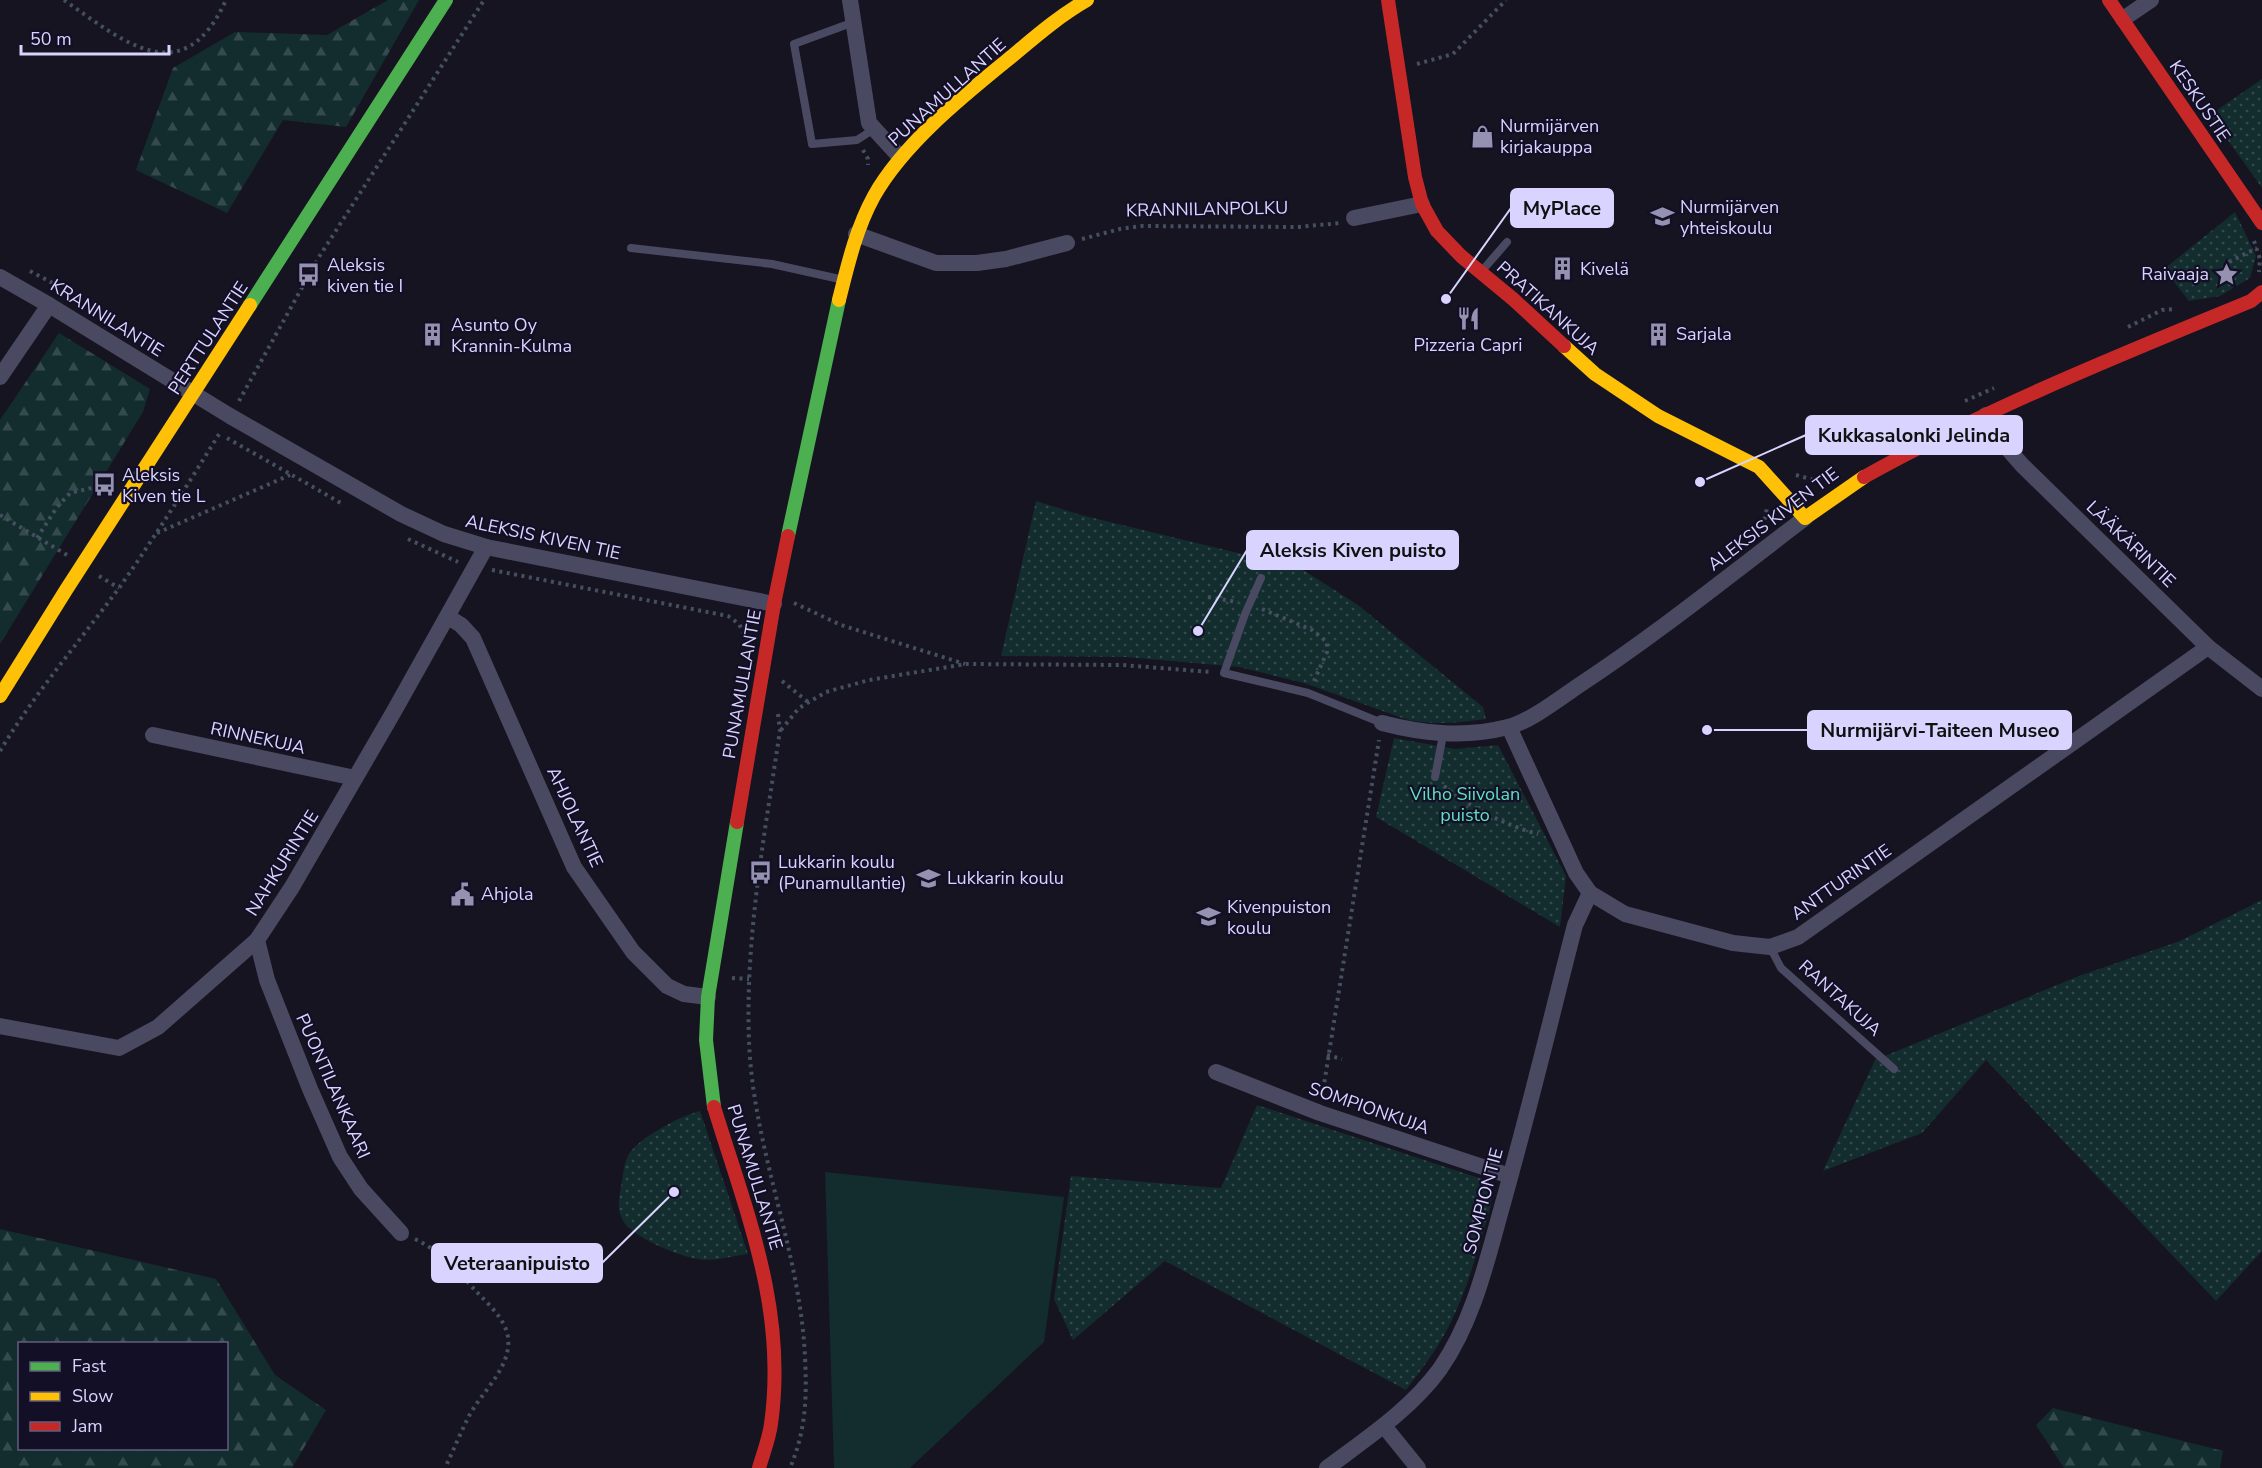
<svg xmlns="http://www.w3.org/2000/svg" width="2262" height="1468" font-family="'Nunito Sans',sans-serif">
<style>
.grass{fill:url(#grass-dots)}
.forest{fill:url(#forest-firs);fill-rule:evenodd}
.garden{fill:#132c2d}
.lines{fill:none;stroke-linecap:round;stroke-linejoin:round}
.path{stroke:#44505f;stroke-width:4;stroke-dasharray:3 4.5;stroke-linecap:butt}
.lane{stroke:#4a4962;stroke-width:8}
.street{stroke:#4a4962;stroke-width:16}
.fast{stroke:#4caf50;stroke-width:14}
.slow{stroke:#ffc107;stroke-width:14}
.jam{stroke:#c62828;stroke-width:14}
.labels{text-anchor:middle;stroke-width:4.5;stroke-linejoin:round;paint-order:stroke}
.street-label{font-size:18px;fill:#d9d4ff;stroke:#130f26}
.poi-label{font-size:18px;fill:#d9d4ff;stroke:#130f26;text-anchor:start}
.park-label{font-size:18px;fill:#5fe0c0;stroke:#130f26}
.leader{fill:none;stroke:#d9d4ff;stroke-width:2}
.callout-dot{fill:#d9d4ff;stroke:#130f26;stroke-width:2}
.callout{fill:#d9d4ff;stroke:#d9d4ff;stroke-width:2}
.callout-label{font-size:20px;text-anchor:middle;font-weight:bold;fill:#111}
</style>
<defs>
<pattern id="grass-dots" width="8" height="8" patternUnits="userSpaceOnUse" patternTransform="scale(1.5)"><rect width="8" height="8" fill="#132c2d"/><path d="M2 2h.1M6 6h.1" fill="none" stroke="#354a4c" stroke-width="1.8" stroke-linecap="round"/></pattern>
<pattern id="forest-firs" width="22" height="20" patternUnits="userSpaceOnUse" patternTransform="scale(1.5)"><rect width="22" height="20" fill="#132c2d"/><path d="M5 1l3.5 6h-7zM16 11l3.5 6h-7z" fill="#354a4c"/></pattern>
</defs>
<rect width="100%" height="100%" fill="#161421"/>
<!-- grass -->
<g class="grass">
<path d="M2262 79V188L2210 115Z"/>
<path d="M2235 212 2256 256 2250 278 2220 296 2189 301 2164 269Z"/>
<path d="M1036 501 1081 515 1300 568 1358 605 1483 707 1486 719C1460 723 1434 725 1408 720L1304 683 1239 667 1126 657 1001 656Z"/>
<path d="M1394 738 1455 749 1498 745 1566 876 1560 927 1376 817Z"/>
<path d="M2262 900V1251L2216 1301 1986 1060 1922 1133 1823 1171 1875 1060 2079 976 2180 941Z"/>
<path d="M1257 1105 1482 1179C1489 1187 1492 1194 1491 1205 1479 1245 1469 1286 1450 1324 1438 1348 1422 1369 1406 1390L1165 1261 1073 1340 1054 1299 1071 1176 1221 1188Z"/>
<path d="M700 1111 748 1254C733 1256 712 1262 698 1259 678 1256 631 1237 622 1219 617 1210 619 1197 621 1187 623 1177 623 1165 628 1156 636 1139 682 1115 700 1111Z"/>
</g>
<!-- forest -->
<g class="forest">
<path d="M388 0H419L346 127 283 120 227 213 136 170 173 68 235 32 327 35Z"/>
<path d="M59 333 150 389 143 412 0 644V420Z"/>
<path d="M0 1229 216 1279 275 1375 326 1410 292 1468H0ZM20 1344H226V1448H20Z"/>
<path d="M2053 1408 2223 1451 2220 1468H2064L2036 1425Z"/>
</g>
<!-- garden -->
<path class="garden" d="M825 1172 1064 1197 1044 1342 910 1468H834Z"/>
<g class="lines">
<!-- path -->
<g class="path">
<path d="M64 0C123 41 183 94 226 0"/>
<path d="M1417 64 1453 54 1506 0"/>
<path d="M863 150 868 159V165"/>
<path d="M1082 239 1120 229 1142 226 1298 227 1340 223"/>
<path d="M2254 241 2260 259 2259 272"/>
<path d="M30 271 60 287 67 293"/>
<path d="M2231 275 2227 263 2257 248"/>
<path d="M2128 327 2162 310 2174 309"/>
<path d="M239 401 319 257 484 0"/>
<path d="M1965 401 1994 388"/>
<path d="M227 438 341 503"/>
<path d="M1796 475 1821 482"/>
<path d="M0 515 67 555"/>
<path d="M1763 527 1767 508"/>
<path d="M157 533 290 475"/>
<path d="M37 538 57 507 70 493 104 485"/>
<path d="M408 539 458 562"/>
<path d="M492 570 728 616 739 624 747 639"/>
<path d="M99 576 119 588"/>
<path d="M1208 597 1238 602"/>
<path d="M794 603 841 625 965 664"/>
<path d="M1262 609 1312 630 1327 642V652L1314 681"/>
<path d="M782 681 808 702"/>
<path d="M778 714 780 730C765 833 745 937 749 1041 753 1149 800 1249 805 1357 807 1398 806 1430 790 1468"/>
<path d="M781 730 799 708 826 692 869 680 966 664 1122 665 1211 672"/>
<path d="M0 751C35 693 79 642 119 588 155 537 188 484 221 431"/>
<path d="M1444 786C1469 807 1507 826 1538 834"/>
<path d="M732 978 749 979"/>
<path d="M1327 1055 1342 1059"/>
<path d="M1322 1097 1379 740"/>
<path d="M415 1239C440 1251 456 1269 474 1289 487 1303 505 1318 508 1337 512 1368 480 1393 468 1418 460 1434 453 1451 445 1468"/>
</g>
<!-- lane -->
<g class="lane">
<path d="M854 22 794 44 812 144 857 140 874 129"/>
<path d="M631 248 772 264 844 280"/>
<path d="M1481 272 1507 242"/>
<path d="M1261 578 1245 614 1224 673 1308 693 1382 723"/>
<path d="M1435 777 1443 735"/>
<path d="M1770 947 1781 968 1894 1069"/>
</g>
<!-- street -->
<g class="street">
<path d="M850 0 869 123 900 157"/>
<path d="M2123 19 2151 0"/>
<path d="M1354 218 1422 204"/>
<path d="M856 234 936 263H977L1006 259 1067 243"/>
<path d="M0 277 49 305 230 416 401 514 444 534 486 547 774 604"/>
<path d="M0 377 49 305"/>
<path d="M1986 415 1995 434 2022 465 2208 647 2262 689"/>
<path d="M448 617 461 625 473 638 574 867 633 952 667 986 684 994 708 997"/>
<path d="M1382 723C1424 734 1465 738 1508 727 1529 722 1559 699 1578 686 1657 634 1730 575 1805 518"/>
<path d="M1509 727 1576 873 1590 893 1625 914 1733 943 1770 947 1798 937 2208 647"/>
<path d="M153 735 355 778"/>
<path d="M257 940 267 980 310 1089 340 1157 361 1189 401 1233"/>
<path d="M0 1026 119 1048 158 1027 257 940 292 887 393 713 486 547"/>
<path d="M1216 1072 1320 1113 1510 1176"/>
<path d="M1384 1426 1418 1468"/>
<path d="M1327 1468C1367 1438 1410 1410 1440 1369 1474 1320 1487 1260 1503 1203 1529 1111 1551 1018 1575 925L1590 893"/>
</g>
<!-- fast -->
<g class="fast">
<path d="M250 305 446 0"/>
<path d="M788 536 839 300"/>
<path d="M714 1107 706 1040 708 997 737 822"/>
</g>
<!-- slow -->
<g class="slow">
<path d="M839 300C848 264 856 229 874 196 904 143 963 96 1011 57 1035 37 1059 16 1087 0"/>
<path d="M1564 346 1595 374 1658 416 1759 467 1805 518 1864 477"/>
<path d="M0 696 66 590 250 305"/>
</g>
<!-- jam -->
<g class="jam">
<path d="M1388 0 1415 177 1422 204 1437 231 1461 256 1513 299 1564 346"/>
<path d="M2109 0 2262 223"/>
<path d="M1864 477C1988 408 2120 355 2251 301L2262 292"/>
<path d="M737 822 774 604 788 536"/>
<path d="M714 1107C747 1214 787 1310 771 1424 769 1439 763 1454 759 1468"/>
</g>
</g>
<!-- icons -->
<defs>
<symbol id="shop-bare" viewBox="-9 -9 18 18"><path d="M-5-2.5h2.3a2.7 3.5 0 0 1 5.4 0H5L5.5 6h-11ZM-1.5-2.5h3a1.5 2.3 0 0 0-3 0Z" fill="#9591b1" stroke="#130f26" stroke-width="2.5" paint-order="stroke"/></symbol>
<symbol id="school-bare" viewBox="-9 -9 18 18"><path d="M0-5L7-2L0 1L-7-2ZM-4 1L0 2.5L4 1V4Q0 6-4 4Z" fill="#9591b1" stroke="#130f26" stroke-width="2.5" paint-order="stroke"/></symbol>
<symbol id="building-bare" viewBox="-9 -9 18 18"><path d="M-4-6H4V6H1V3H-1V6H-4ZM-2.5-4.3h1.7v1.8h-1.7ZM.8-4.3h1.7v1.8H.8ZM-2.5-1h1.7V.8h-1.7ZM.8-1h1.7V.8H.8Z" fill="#9591b1" stroke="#130f26" stroke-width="2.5" paint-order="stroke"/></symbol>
<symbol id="sight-bare" viewBox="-9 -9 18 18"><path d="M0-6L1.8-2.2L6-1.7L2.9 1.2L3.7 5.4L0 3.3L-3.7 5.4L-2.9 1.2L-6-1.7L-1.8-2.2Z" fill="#9591b1" stroke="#130f26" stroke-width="2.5" paint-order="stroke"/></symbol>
<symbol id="bus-bare" viewBox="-9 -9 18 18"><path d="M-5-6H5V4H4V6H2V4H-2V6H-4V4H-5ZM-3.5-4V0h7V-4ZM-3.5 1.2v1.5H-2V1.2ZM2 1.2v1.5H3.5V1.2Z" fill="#9591b1" stroke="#130f26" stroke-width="2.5" paint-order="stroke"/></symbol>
<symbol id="restaurant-bare" viewBox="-9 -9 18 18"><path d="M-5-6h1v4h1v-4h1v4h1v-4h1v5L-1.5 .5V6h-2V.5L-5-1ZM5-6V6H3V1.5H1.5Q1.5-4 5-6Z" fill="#9591b1" stroke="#130f26" stroke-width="2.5" paint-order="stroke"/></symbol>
<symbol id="civic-bare" viewBox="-9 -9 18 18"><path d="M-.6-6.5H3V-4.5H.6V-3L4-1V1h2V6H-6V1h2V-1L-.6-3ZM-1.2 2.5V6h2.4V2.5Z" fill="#9591b1" stroke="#130f26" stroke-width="2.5" paint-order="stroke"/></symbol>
</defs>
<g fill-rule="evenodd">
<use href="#shop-bare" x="1466" y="120" width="33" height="33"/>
<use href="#school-bare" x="1646" y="200" width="33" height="33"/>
<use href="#building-bare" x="1546" y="252" width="33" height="33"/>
<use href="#sight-bare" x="2210" y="258" width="33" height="33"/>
<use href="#bus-bare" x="292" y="258" width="33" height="33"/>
<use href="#restaurant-bare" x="1452" y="302" width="33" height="33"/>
<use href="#building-bare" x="1642" y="318" width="33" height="33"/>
<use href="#building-bare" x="416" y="318" width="33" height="33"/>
<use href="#bus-bare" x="88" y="468" width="33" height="33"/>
<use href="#bus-bare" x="744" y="856" width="33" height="33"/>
<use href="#school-bare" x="912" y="862" width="33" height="33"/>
<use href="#civic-bare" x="446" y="878" width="33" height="33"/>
<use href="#school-bare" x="1192" y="900" width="33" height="33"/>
</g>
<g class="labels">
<!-- street labels -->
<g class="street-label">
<text transform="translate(947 92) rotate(-42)" y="6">PUNAMULLANTIE</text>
<text transform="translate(2200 101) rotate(56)" y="6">KESKUSTIE</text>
<text transform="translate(1207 209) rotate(-1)" y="6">KRANNILANPOLKU</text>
<text transform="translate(1548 308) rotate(42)" y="6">PRATIKANKUJA</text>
<text transform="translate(107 318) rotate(32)" y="6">KRANNILANTIE</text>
<text transform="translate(208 338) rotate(-57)" y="6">PERTTULANTIE</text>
<text transform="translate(1773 519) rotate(-37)" y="6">ALEKSIS KIVEN TIE</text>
<text transform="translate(543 537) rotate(12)" y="6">ALEKSIS KIVEN TIE</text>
<text transform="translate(2131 544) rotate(44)" y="6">LÄÄKÄRINTIE</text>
<text transform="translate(742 684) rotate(-80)" y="6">PUNAMULLANTIE</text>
<text transform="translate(258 738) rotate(12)" y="6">RINNEKUJA</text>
<text transform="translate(575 817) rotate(65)" y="6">AHJOLANTIE</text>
<text transform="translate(282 863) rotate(-58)" y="6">NAHKURINTIE</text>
<text transform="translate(1841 882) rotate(-35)" y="6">ANTTURINTIE</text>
<text transform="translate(1840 998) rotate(42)" y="6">RANTAKUJA</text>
<text transform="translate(333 1086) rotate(66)" y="6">PUONTILANKAARI</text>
<text transform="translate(1369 1108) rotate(19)" y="6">SOMPIONKUJA</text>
<text transform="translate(755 1177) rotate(73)" y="6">PUNAMULLANTIE</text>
<text transform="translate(1483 1201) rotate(-75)" y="6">SOMPIONTIE</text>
</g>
<!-- poi labels -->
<g class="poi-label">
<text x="1500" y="132">Nurmijärven<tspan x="1500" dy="21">kirjakauppa</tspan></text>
<text x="1680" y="213">Nurmijärven<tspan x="1680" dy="21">yhteiskoulu</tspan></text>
<text x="327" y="271">Aleksis<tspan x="327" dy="21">kiven tie I</tspan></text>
<text x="1580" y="275">Kivelä</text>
<text x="2209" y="280" text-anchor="end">Raivaaja</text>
<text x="451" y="331">Asunto Oy<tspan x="451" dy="21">Krannin-Kulma</tspan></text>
<text x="1676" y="340">Sarjala</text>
<text x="1468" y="351" text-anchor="middle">Pizzeria Capri</text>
<text x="122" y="481">Aleksis<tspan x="122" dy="21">Kiven tie L</tspan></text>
<text x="778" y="868">Lukkarin koulu<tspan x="778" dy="21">(Punamullantie)</tspan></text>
<text x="947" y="884">Lukkarin koulu</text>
<text x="481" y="900">Ahjola</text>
<text x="1227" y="913">Kivenpuiston<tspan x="1227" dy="21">koulu</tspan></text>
</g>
<!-- park labels -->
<g class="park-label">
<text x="1465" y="800">Vilho Siivolan<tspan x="1465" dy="21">puisto</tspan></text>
</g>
</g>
<!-- callouts -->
<path class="leader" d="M1446 299L1511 208M1700 482L1806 435M1198 631L1247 550M1707 730L1808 730M674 1192L602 1263"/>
<g class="callout-dot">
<circle cx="1446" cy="299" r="6"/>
<circle cx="1700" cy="482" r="6"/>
<circle cx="1198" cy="631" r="6"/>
<circle cx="1707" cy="730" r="6"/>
<circle cx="674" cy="1192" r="6"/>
</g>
<g class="callout">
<rect x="1511" y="189" width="102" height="38" rx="6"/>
<rect x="1806" y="416" width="216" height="38" rx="6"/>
<rect x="1247" y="531" width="211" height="38" rx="6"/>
<rect x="1808" y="711" width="263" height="38" rx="6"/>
<rect x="432" y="1244" width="170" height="38" rx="6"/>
</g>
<g class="callout-label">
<text x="1562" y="215">MyPlace</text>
<text x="1914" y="442">Kukkasalonki Jelinda</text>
<text x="1353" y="557">Aleksis Kiven puisto</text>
<text x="1940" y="737">Nurmijärvi-Taiteen Museo</text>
<text x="517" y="1270">Veteraanipuisto</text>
</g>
<!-- legend -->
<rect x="18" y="1342" width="210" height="108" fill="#130f26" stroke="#625e7d" stroke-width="1.5"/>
<rect x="30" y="1362" width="30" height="9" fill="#4caf50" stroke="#625e7d" stroke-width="1.5"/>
<text x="72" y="1372" font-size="18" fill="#d9d4ff">Fast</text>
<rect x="30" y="1392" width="30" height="9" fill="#ffc107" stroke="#625e7d" stroke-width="1.5"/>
<text x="72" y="1402" font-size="18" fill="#d9d4ff">Slow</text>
<rect x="30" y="1422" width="30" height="9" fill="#c62828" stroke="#625e7d" stroke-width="1.5"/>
<text x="72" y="1432" font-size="18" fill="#d9d4ff">Jam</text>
<!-- scale -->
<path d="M21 45v9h148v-9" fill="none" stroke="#d9d4ff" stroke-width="3"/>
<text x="30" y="45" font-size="18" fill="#d9d4ff" stroke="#130f26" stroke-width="4.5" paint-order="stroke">50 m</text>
</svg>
